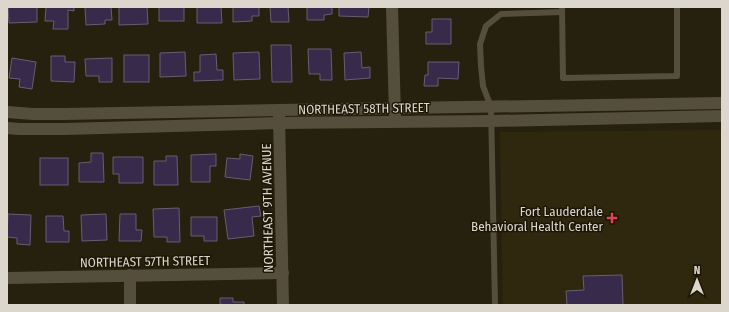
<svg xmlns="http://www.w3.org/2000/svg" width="729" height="312" font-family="'Fira Sans Condensed',sans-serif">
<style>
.built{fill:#30270f}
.building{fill:#372a4a;stroke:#665f72}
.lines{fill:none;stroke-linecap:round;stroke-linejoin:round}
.lane{stroke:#564e3c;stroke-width:6}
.street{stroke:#564e3c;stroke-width:12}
.health-dot{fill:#e0444e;stroke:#1d1606;stroke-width:1.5}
.labels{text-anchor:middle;stroke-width:3;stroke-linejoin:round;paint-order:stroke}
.street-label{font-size:13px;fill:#dcd7cd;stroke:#1d1606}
.poi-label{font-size:13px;fill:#dcd7cd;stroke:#1d1606;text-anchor:end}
</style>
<rect width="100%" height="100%" fill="#26200f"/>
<!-- built -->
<path class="built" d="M722 130V305H503L500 132Z"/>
<!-- building -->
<g class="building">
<path d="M8 7H37V22L9 23Z"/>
<path d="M46 7H74V11L68 10V29H53L54 21H45Z"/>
<path d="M85 7H111L112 20H105V24L86 25Z"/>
<path d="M119 7H147L148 24 119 25Z"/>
<rect x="159" y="7" width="25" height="14"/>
<path d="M197 7H221L222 23H197Z"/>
<path d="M233 7H259V16H252V21L233 22Z"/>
<path d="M270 7H288L289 22H271Z"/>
<path d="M307 7H332V14L324 15V20H307Z"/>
<path d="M339 7H369L368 17 339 16Z"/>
<path d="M432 19H451V44H426V32H432Z"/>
<path d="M271 45H291L292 82H272Z"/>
<path d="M308 49H331L332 80H320V74H309Z"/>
<path d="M185 52 186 76 160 77V53Z"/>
<path d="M259 52 260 79 234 80 233 53Z"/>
<path d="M361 52 362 68 370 67V78L345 80 344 53Z"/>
<path d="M216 54 217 70H223V80L194 81V72H200V55Z"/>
<rect x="124" y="55" width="25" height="27"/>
<path d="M51 56H65V62H75L74 82 51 81Z"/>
<path d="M12 58 36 62 32 89 19 87 20 79 9 78Z"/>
<path d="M112 58V82H99V76H86L85 59Z"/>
<path d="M428 62H459L458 79 438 78V86H424L425 75H428Z"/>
<path d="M91 153H103L104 182H79V163L91 162Z"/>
<path d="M216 154V166H210V182H191V155Z"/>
<path d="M240 154 253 156 250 180 225 177 227 158 240 159Z"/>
<path d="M166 156H177L178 185H154V161H166Z"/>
<path d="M113 157H143V183H119V174H113Z"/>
<rect x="40" y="158" width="28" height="27"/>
<path d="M259 206 261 216 252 217 254 236 228 239 224 210Z"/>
<path d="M179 208 180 242H167V237H154L153 209Z"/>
<path d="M8 214 31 215 30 245 17 244V238L7 237Z"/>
<path d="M106 214 107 240 82 241 81 215Z"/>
<path d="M120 214H136V230H142L141 241H119Z"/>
<path d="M46 216H63L64 231H69V242H46Z"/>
<path d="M191 217H217V241H204V236H191Z"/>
<path d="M622 275 623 305H567L566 291 584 290 583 276Z"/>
<path d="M220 298H233V302H244V305H220Z"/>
</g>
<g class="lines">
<!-- lane -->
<g class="lane">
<path d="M562 7 563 78 677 76V7"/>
<path d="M495 305 491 107 483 86 481 66 480 44 486 26 501 14 562 12"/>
</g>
<!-- street -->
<g class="street">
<path d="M392 7 395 116"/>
<path d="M7 112 33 114H64L279 110 722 103"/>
<path d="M279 116 283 305"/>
<path d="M7 128 19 129H64L279 123 492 121 722 116"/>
<path d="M130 275V305"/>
<path d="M7 278 283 273"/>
</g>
</g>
<!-- markers -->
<path class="health-dot" d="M610 212h4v4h4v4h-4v4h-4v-4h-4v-4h4z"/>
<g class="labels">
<!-- street labels -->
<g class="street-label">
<text transform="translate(364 108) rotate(-1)" y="5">NORTHEAST 58TH STREET</text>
<text transform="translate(267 208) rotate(-91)" y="5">NORTHEAST 9TH AVENUE</text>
<text transform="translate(145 261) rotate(-1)" y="5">NORTHEAST 57TH STREET</text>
</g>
<!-- poi labels -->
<g class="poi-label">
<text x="603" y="216">Fort Lauderdale<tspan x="603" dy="15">Behavioral Health Center</tspan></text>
</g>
</g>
<!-- border -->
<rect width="729" height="312" fill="none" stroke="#dcd7cd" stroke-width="16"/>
<!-- north arrow -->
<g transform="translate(697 280)" stroke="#1d1606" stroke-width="3" paint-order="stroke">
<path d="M0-3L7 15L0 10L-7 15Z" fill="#dcd7cd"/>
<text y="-6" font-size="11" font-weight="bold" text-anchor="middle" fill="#dcd7cd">N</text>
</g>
</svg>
